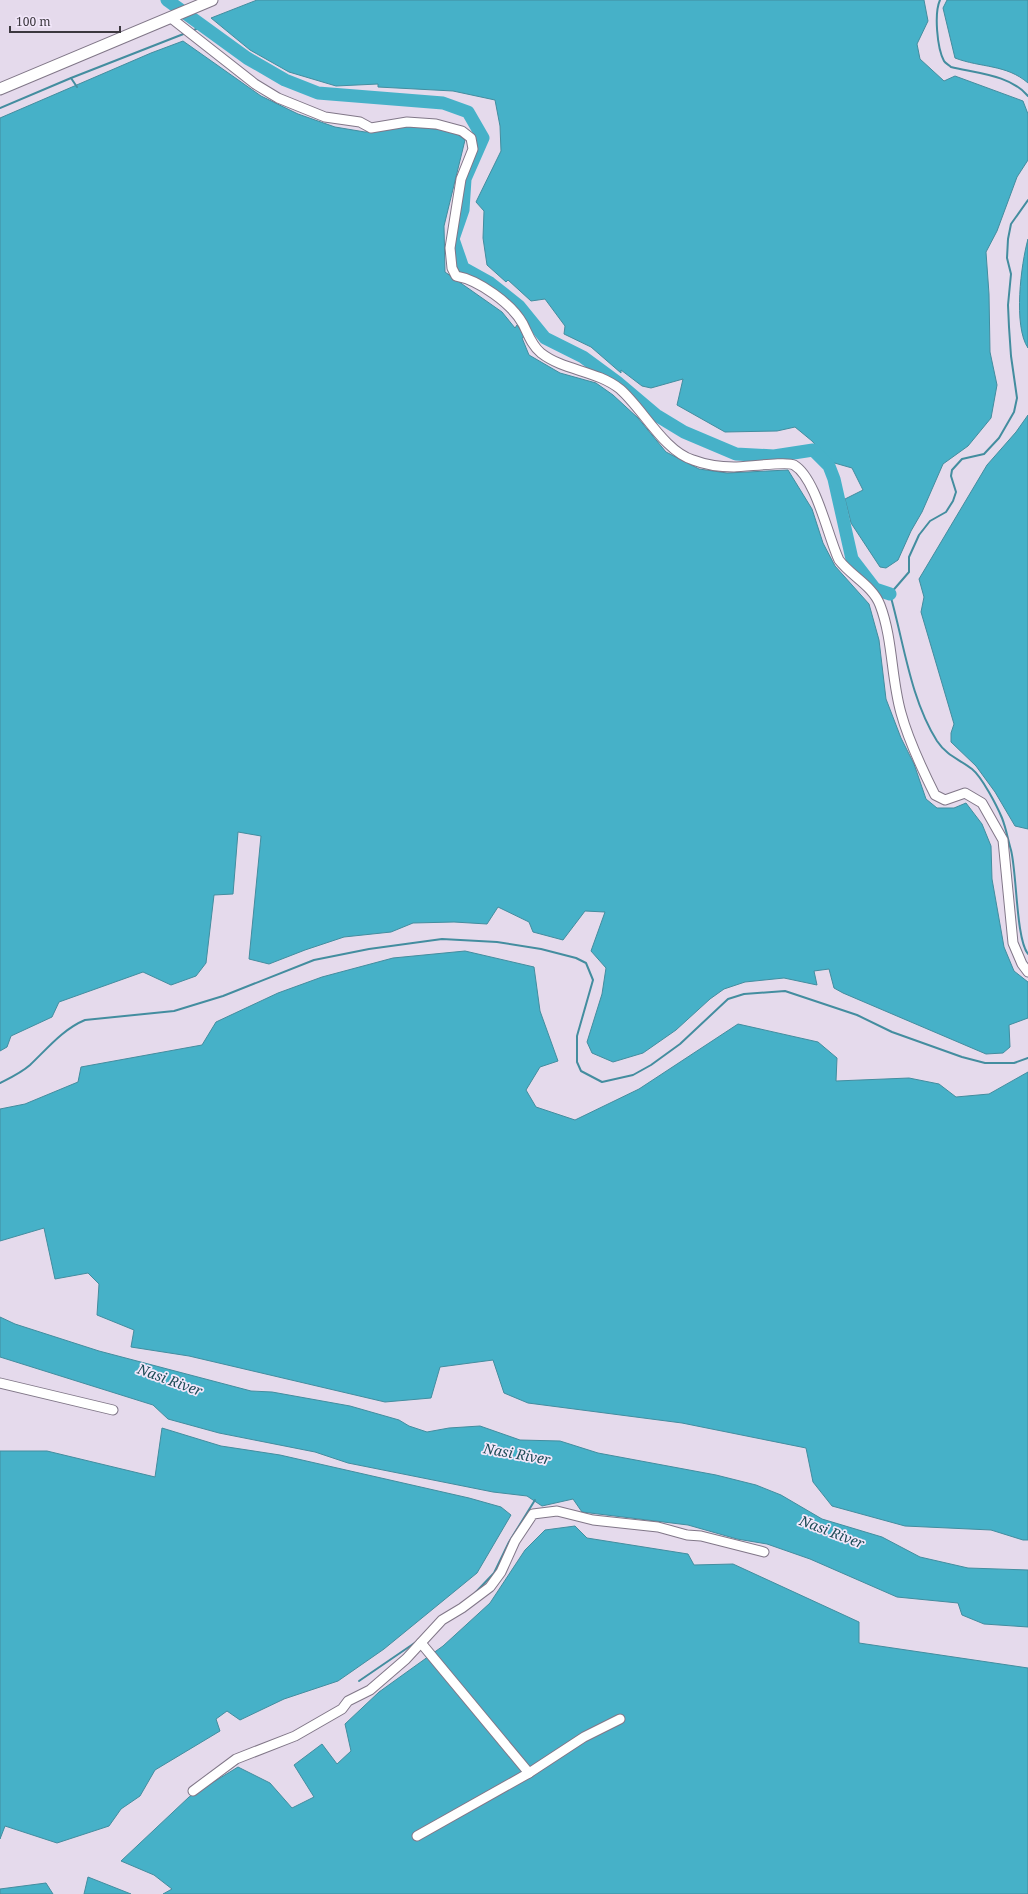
<svg xmlns="http://www.w3.org/2000/svg" width="1028" height="1894" font-family="'Noto Serif',serif">
<style>
.water{fill:#46b1c8;stroke:#438d9f}
.lines{fill:none;stroke-linecap:round;stroke-linejoin:round}
.stream{stroke:#438d9f;stroke-width:2}
.river{stroke:#46b1c8;stroke-width:13}
.minor-casing{stroke:#817788;stroke-width:11}
.tertiary-casing{stroke:#817788;stroke-width:13}
.minor{stroke:#fff;stroke-width:9}
.tertiary{stroke:#fff;stroke-width:11}
.labels{text-anchor:middle;stroke-width:3.5;stroke-linejoin:round;paint-order:stroke}
.water-label{font-size:14px;font-style:italic;fill:#204d58;stroke:#f2e7fa}
</style>
<rect width="100%" height="100%" fill="#e5daec"/>
<!-- water -->
<g class="water">
<path d="M257 0H924L928 21 917 44 920 59 944 81 955 76 1023 101 1028 114V160L1017 177 997 231 986 252 989 294 990 352 997 385 991 418 968 446 943 464 922 512 911 531 898 560 886 568 880 567 851 523 845 499 863 490 852 468 831 462 812 441 795 427 777 431 725 432 677 405 683 379 651 388 642 386 621 370V373L591 347 564 334 565 326 545 299 531 301 508 280 506 282 487 265 483 238 484 211 476 202 501 151 500 126 495 100 453 91 378 87V84L336 86 289 72 250 50 211 18Z"/>
<path d="M947 0H1028V83C1006 64 981 68 955 58L943 8Z"/>
<path d="M183 41 261 96 298 114 335 127 365 132 406 126 453 131 465 140 444 226 445 272 502 312 515 328 517 325 525 336 522 338 529 355 560 373 596 383 613 395 638 418 666 452 699 469 727 473 788 470 812 509 823 543 835 566 869 604 879 640 886 699 901 738 914 764 926 799 937 808H954L966 803 982 824 991 846 992 879 1004 947 1014 971 1028 982V1018L1009 1025 1010 1047 1003 1053 986 1054 843 993 834 988 829 969 814 971 817 985 784 978 745 982 724 989 710 999 676 1030 643 1053 613 1062 592 1053 587 1042 602 994 606 968 591 951 605 912 585 911 563 940 533 932 529 922 498 907 487 924 454 922 413 923 391 932 344 937 305 950 269 964 249 959 261 836 238 832 233 894 214 895 206 963 196 976 171 985 143 972 59 1002 52 1017 11 1036 7 1047 0 1051V118L151 53Z"/>
<path d="M1028 239V348C1013 326 1021 264 1028 239Z"/>
<path d="M1028 415V829L1015 826 995 792 976 766 951 742V733L954 724 921 612 924 597 919 579 987 465 1016 432Z"/>
<path d="M465 951 534 967 540 1011 558 1061 540 1067 526 1090 536 1107 575 1120 639 1089 738 1024 818 1042 837 1058 836 1081 909 1078 939 1084 956 1097 989 1094 1028 1072V1540H1023L991 1530 905 1526 832 1506 813 1482 806 1448 682 1423 528 1403 504 1393 493 1360 440 1367 431 1398 385 1402 189 1356 131 1347 134 1330 97 1315 99 1284 88 1273 55 1279 44 1228 0 1241V1109L25 1104 78 1082 81 1067 202 1045 216 1022 278 993 322 977 393 958Z"/>
<path d="M0 1317 15 1324 99 1351 251 1391 272 1392 350 1406 399 1420 409 1426 427 1432 449 1428 480 1426 520 1440 560 1441 598 1453 716 1475 756 1485 781 1495 822 1519 882 1537 920 1557 968 1568 1028 1570V1627L984 1624 962 1615 958 1603 897 1597 810 1559 767 1544 737 1539 688 1525 582 1512 573 1499 542 1506 527 1496 493 1492 348 1463 315 1452 219 1433 168 1419 153 1405 0 1357Z"/>
<path d="M162 1428 221 1446 280 1455 469 1498 501 1507 511 1515 477 1573 384 1649 338 1681 284 1699 240 1720 227 1711 216 1719 220 1731 155 1770 140 1796 121 1809 109 1826 57 1843 5 1826 0 1839V1451H47L155 1477Z"/>
<path d="M575 1526 587 1538 688 1554 694 1565 733 1564 859 1622V1643L1028 1668V1894H163L172 1889 154 1875 121 1861 189 1797 238 1767 270 1783 292 1808 314 1797 294 1765 322 1744 337 1764 351 1751 345 1724 379 1692 443 1646 490 1603 525 1550 545 1530Z"/>
<path d="M88 1877 131 1894H84Z"/>
<path d="M46 1883 53 1894H0V1889Z"/>
</g>
<g class="lines">
<!-- stream -->
<g class="stream">
<path d="M940 0C934 13 937 48 944 61 945 63 949 65 951 67 976 73 1011 75 1028 96"/>
<path d="M192 31 202 26"/>
<path d="M71 78 77 87"/>
<path d="M0 108 71 78 186 33"/>
<path d="M1028 200 1011 224 1008 239 1007 258 1011 274 1008 305 1009 327 1011 356 1017 398 1014 412 999 438 984 454 962 459 952 470 951 476 956 492 953 501 946 512 930 521 919 535 909 557V572L890 594C904 643 910 698 937 741 947 756 959 759 972 769 982 777 997 806 1002 818 1006 828 1008 840 1011 850 1017 874 1016 939 1028 954"/>
<path d="M458 271 463 268"/>
<path d="M0 1083C10 1078 21 1073 30 1065 47 1049 63 1029 85 1020L174 1011 223 996 314 960 369 949 442 939 497 942 541 949 576 958 586 963 593 980 577 1036V1062L581 1071 602 1082 633 1075 651 1065 680 1044 728 999 744 994 785 991 857 1015 892 1032 962 1057 985 1063H1014L1028 1058"/>
<path d="M475 1593 494 1573 509 1542 535 1500"/>
<path d="M359 1681 419 1640"/>
</g>
<!-- river -->
<path class="river" d="M167 0 247 58 285 80 318 93 443 103 468 112 483 138 465 179 463 210 453 239 463 268 490 283 519 306 545 338 583 357 617 382 656 415 684 432 736 454 774 456 813 450 829 466 834 479 852 559 875 589 890 594"/>
<defs>
<g id="minor">
<path d="M171 18 255 84 278 98 325 117 360 122 371 128 407 122 436 124 462 131 471 138 473 149 461 179 450 248 452 268 456 276C479 280 512 304 523 324 528 334 532 346 541 353 564 371 596 370 620 389 643 409 664 451 693 460 706 465 720 467 734 467 746 467 787 461 794 465 816 478 828 537 839 560 851 576 873 586 880 605 893 639 891 678 901 713 908 739 923 771 935 795L945 800 965 793 982 803 1003 840 1013 943 1022 964 1028 972"/>
<path d="M0 1383 113 1410"/>
<path d="M421 1643 529 1773"/>
<path d="M193 1791 236 1759 295 1736 342 1709 348 1701 370 1690 406 1659 442 1620 462 1608 490 1587 501 1572 515 1541 533 1514 557 1511 593 1520 658 1527 687 1535 701 1536 764 1552"/>
<path d="M417 1836 529 1773 584 1737 620 1719"/>
</g>
<path id="tertiary" d="M0 89 212 0"/>
</defs>
<!-- minor casing -->
<use href="#minor" class="minor-casing"/>
<!-- tertiary casing -->
<use href="#tertiary" class="tertiary-casing"/>
<!-- minor -->
<use href="#minor" class="minor"/>
<!-- tertiary -->
<use href="#tertiary" class="tertiary"/>
</g>
<g class="labels">
<!-- water labels -->
<g class="water-label">
<text transform="translate(170 1380) rotate(20)" y="5">Nasi River</text>
<text transform="translate(517 1454) rotate(10)" y="5">Nasi River</text>
<text transform="translate(832 1532) rotate(21)" y="5">Nasi River</text>
</g>
</g>
<!-- scale -->
<path d="M10 26v6h110v-6" fill="none" stroke="#3c383f" stroke-width="2"/>
<text x="16" y="26" font-size="12" fill="#3c383f" stroke="#f2e7fa" stroke-width="3" paint-order="stroke">100 m</text>
</svg>
